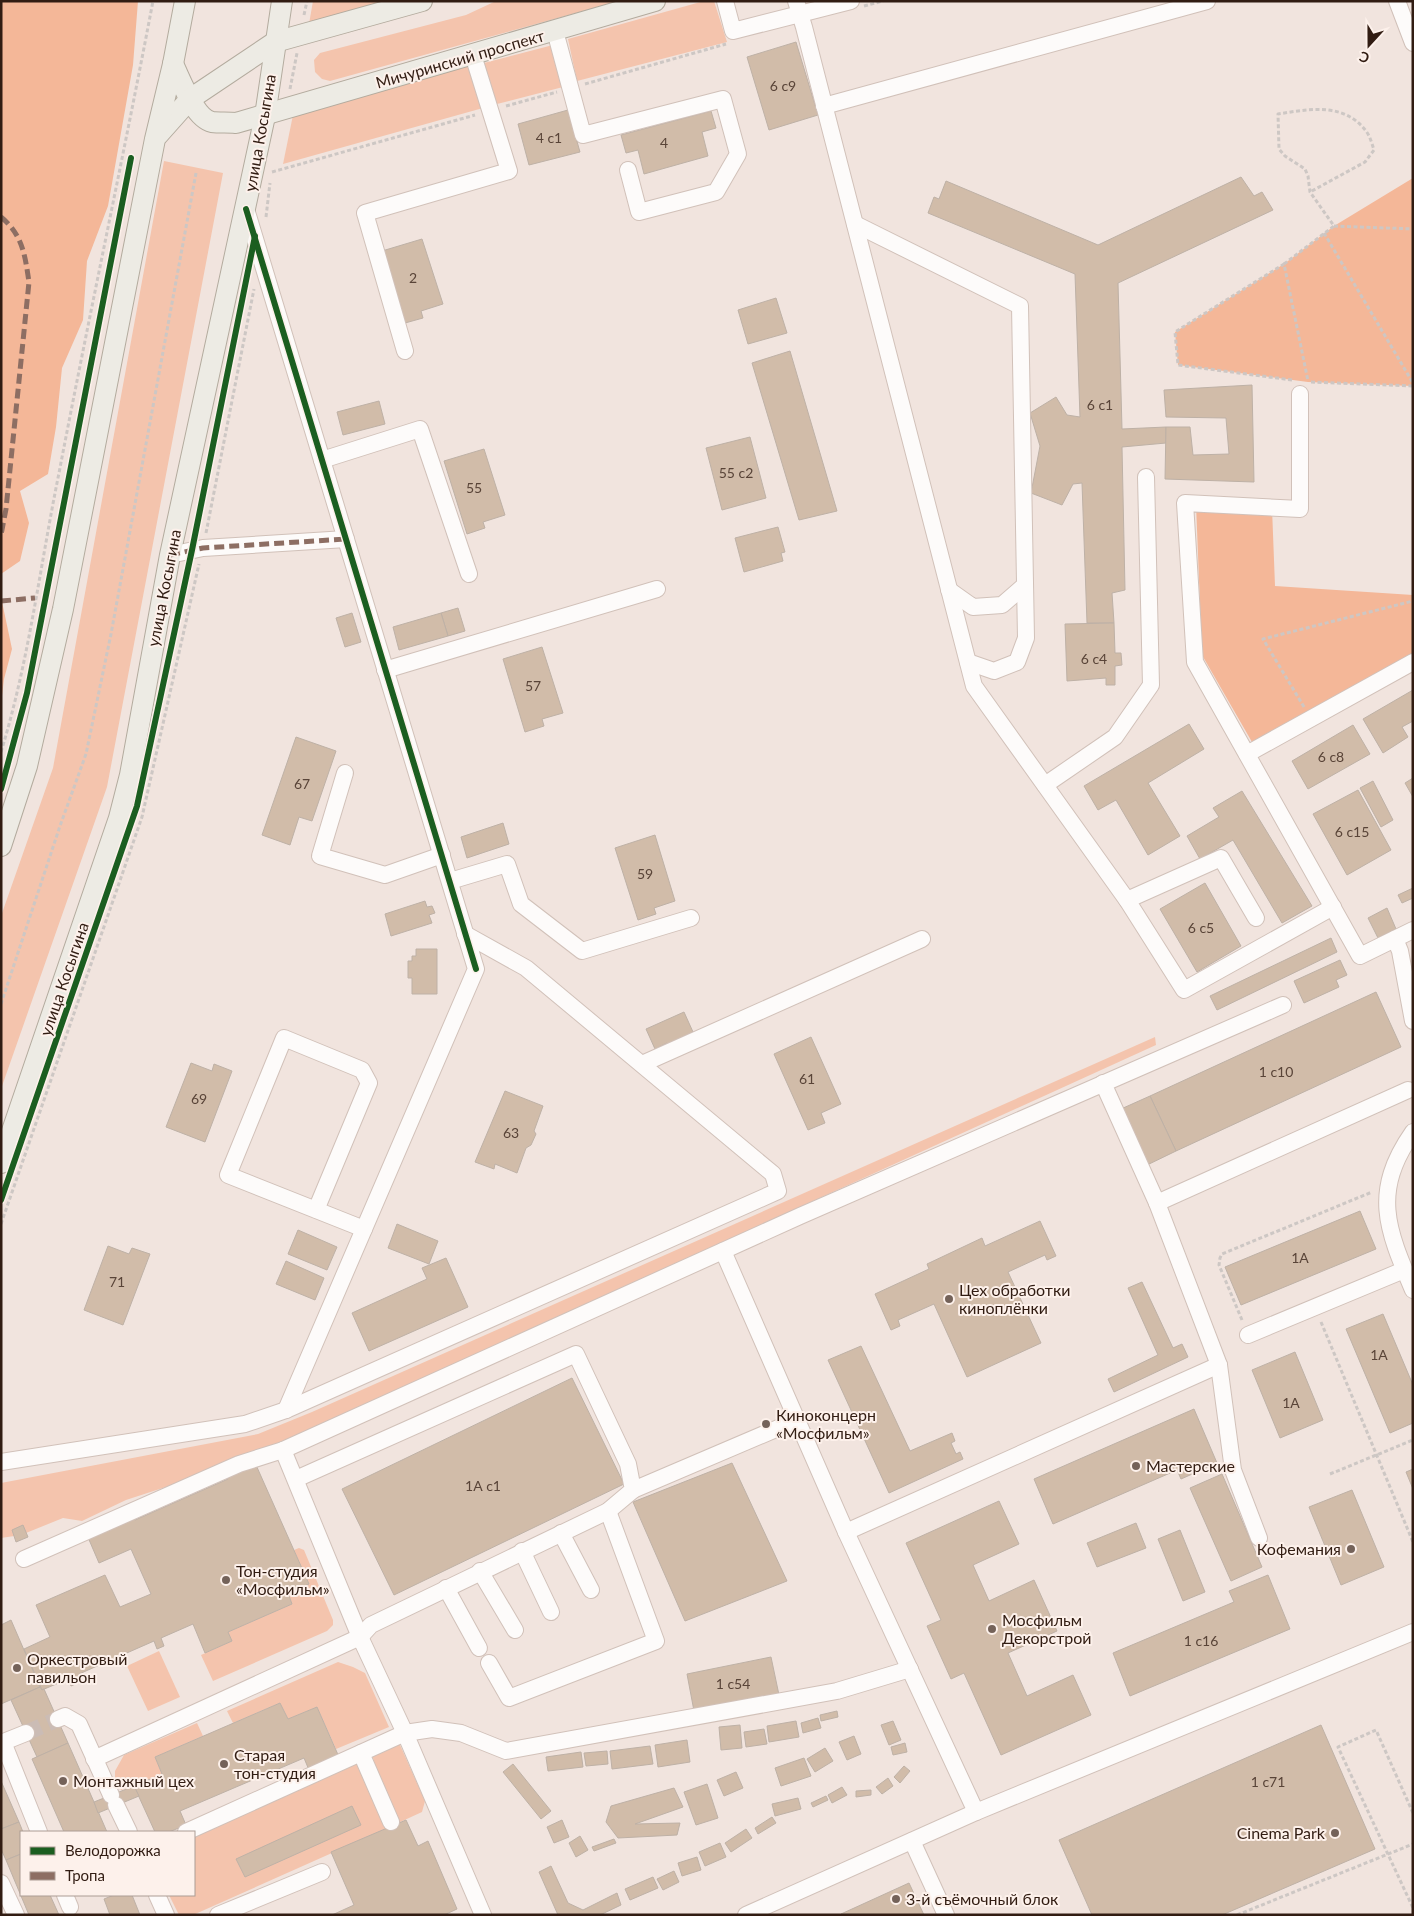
<svg xmlns="http://www.w3.org/2000/svg" width="1414" height="1916" font-family="Lato,sans-serif">
<style>
.green{fill:#f4c4ad}
.forest{fill:#f4b798}
.building{fill:#d1bca9;stroke:#beb1a6}
.lines{fill:none;stroke-linecap:round;stroke-linejoin:round}
.minor-tunnel{stroke:#cbbcb5;stroke-width:16;stroke-dasharray:16 8;stroke-linecap:butt}
.minor-casing{stroke:#d1c1b9;stroke-width:18}
.major-casing{stroke:#b3ab9e;stroke-width:22}
.path{stroke:#cdc7c4;stroke-width:3;stroke-dasharray:4 2.5;stroke-linecap:butt}
.minor{stroke:#fdfbfa;stroke-width:16}
.major{stroke:#edebe4;stroke-width:20}
.quiet{stroke:#8d6e63;stroke-width:5;stroke-dasharray:10 5;stroke-linecap:butt}
.cycleway-casing{stroke:#fdf1eb;stroke-width:9}
.cycleway{stroke:#1b5e20;stroke-width:6}
.poi-dot{fill:#746259;stroke:#fdf1eb;stroke-width:2}
.labels{text-anchor:middle;stroke-width:4;stroke-linejoin:round;paint-order:stroke}
.number-label{font-size:14px;fill:#594438}
.street-label{font-size:16px;fill:#311c12;stroke:#fdf1eb}
.poi-label{font-size:16px;fill:#311c12;stroke:#fdf1eb;text-anchor:start}
</style>
<rect width="100%" height="100%" fill="#f1e4de"/>
<!-- green -->
<g class="green">
<path d="M313 1H391L309 24Z"/>
<path d="M496 1H619L330 81 322 79 315 72 314 60 320 53 466 15Z"/>
<path d="M704 1H714L727 42 577 81 568 39Z"/>
<path d="M553 45 563 87 497 104 484 63Z"/>
<path d="M469 66 483 108 283 164 293 115Z"/>
<path d="M164 161 223 173 107 787 1 1089V916L53 768Z"/>
<path d="M1155 1037 1156 1045 230 1466 126 1500 82 1521 63 1518 21 1535 1 1538V1483L258 1434 312 1412Z"/>
<path d="M299 1548 304 1550 333 1620V1625L327 1631 213 1681 201 1655 232 1641 228 1632 292 1604 288 1593 309 1584 294 1550Z"/>
<path d="M159 1651 180 1697 148 1711 127 1666Z"/>
<path d="M338 1662 353 1667 365 1673 389 1727 336 1749 317 1707 288 1719 280 1703 233 1723 227 1711Z"/>
<path d="M197 1723 203 1736 155 1757 162 1774 121 1790 115 1779V1771L124 1755Z"/>
<path d="M397 1743 400 1745 425 1801 422 1812 398 1823 375 1769 372 1752Z"/>
<path d="M358 1762 388 1828 193 1915H179L169 1895H194V1834Z"/>
</g>
<!-- forest -->
<g class="forest">
<path d="M1 1H138L133 65 108 206 87 261 83 320 62 368 56 427 48 474 20 491 29 523 20 561 1 574Z"/>
<path d="M1413 178V386L1308 382 1178 365 1175 332 1284 264 1334 226Z"/>
<path d="M1196 504 1272 508 1275 586 1413 595V664L1256 749 1202 655Z"/>
<path d="M1 597 12 649 4 679 1 704Z"/>
</g>
<!-- building -->
<g class="building">
<path d="M796 42 818 115 769 130 747 57Z"/>
<path d="M568 110 580 152 529 165 518 124Z"/>
<path d="M711 111 716 128 702 132 708 156 644 174 638 150 626 153 621 135Z"/>
<path d="M1241 177 1254 196 1262 192 1273 210 1118 283 1122 429 1166 427V443L1122 447 1125 590 1112 593 1114 623H1087L1082 483 1073 484 1062 505 1031 493 1040 446 1030 413 1056 397 1067 415 1080 417 1075 274 928 213 934 197 939 199 946 181 1098 245Z"/>
<path d="M422 239 443 304 421 311 423 318 405 323 382 251Z"/>
<path d="M776 298 787 333 748 344 738 310Z"/>
<path d="M790 351 837 511 799 520 752 363Z"/>
<path d="M1252 385 1254 482 1165 479 1166 427H1190L1193 455 1229 454 1226 418 1166 417 1164 390Z"/>
<path d="M379 401 385 424 343 435 337 412Z"/>
<path d="M750 437 766 498 722 510 706 448Z"/>
<path d="M484 449 505 515 483 522 485 528 467 534 444 461Z"/>
<path d="M778 527 785 552 781 553 783 561 744 572 735 538Z"/>
<path d="M458 608 465 631 448 636 441 613Z"/>
<path d="M352 613 361 642 345 647 336 618Z"/>
<path d="M441 613 448 636 399 650 393 627Z"/>
<path d="M1114 623 1115 653H1121L1122 665 1115 666V685H1106V678L1067 681 1065 624Z"/>
<path d="M542 647 563 713 542 719 544 726 525 732 503 659Z"/>
<path d="M1413 690V721L1402 727 1408 737 1383 753 1363 719Z"/>
<path d="M1189 724 1204 749 1148 783 1180 836 1148 855 1116 800 1098 810 1084 786Z"/>
<path d="M1353 725 1370 754 1308 789 1292 761Z"/>
<path d="M296 737 336 751 312 821 299 817 290 845 262 835Z"/>
<path d="M1413 778V797L1405 783Z"/>
<path d="M1373 781 1393 820 1381 827 1360 788Z"/>
<path d="M1358 790 1391 850 1347 875 1313 814Z"/>
<path d="M1242 791 1312 906 1282 923 1233 840 1200 859 1187 836 1219 817 1213 808Z"/>
<path d="M503 823 509 844 467 858 461 837Z"/>
<path d="M655 835 675 901 654 908 656 914 638 920 615 848Z"/>
<path d="M1205 883 1241 946 1197 972 1160 909Z"/>
<path d="M1413 888V898L1402 903 1398 895Z"/>
<path d="M425 901 427 907 432 906 435 913 429 915 432 923 391 936 385 914Z"/>
<path d="M1387 908 1396 929 1378 938 1368 918Z"/>
<path d="M1331 938 1337 952 1217 1010 1210 996Z"/>
<path d="M416 949H437V994H412V978H408V961H412V956H416Z"/>
<path d="M1340 960 1347 975 1336 980 1339 987 1304 1003 1294 981Z"/>
<path d="M1376 992 1401 1047 1176 1151 1150 1096Z"/>
<path d="M684 1012 693 1032 683 1037 669 1048 667 1043 655 1049 646 1029Z"/>
<path d="M811 1037 841 1104 821 1113 825 1123 808 1130 774 1054Z"/>
<path d="M191 1063 212 1071 214 1064 232 1071 205 1142 166 1127Z"/>
<path d="M505 1091 543 1106 534 1131 536 1134 531 1145 526 1148 517 1173 495 1164 494 1169 475 1162Z"/>
<path d="M1150 1096 1176 1151 1145 1166 1121 1109Z"/>
<path d="M1360 1211 1376 1249 1241 1305 1225 1267Z"/>
<path d="M1040 1221 1056 1256 1047 1260 1045 1255 1008 1272 1041 1343 967 1377 934 1304 898 1320 900 1326 891 1330 875 1294 929 1269 927 1264 982 1238 985 1246Z"/>
<path d="M397 1224 438 1241 429 1264 388 1248Z"/>
<path d="M298 1230 337 1247 327 1270 288 1254Z"/>
<path d="M108 1246 129 1254 132 1248 150 1254 123 1325 84 1310Z"/>
<path d="M446 1258 468 1307 369 1351 352 1313 427 1279 422 1268Z"/>
<path d="M286 1261 324 1278 315 1300 276 1284Z"/>
<path d="M1142 1282 1173 1348 1182 1344 1188 1357 1114 1392 1108 1379 1158 1355 1128 1288Z"/>
<path d="M1383 1314 1413 1385V1423L1390 1433 1346 1329Z"/>
<path d="M861 1346 910 1451 952 1433 955 1441 951 1443 956 1454 960 1452 963 1459 889 1493 828 1360Z"/>
<path d="M1295 1352 1323 1420 1280 1438 1252 1370Z"/>
<path d="M572 1378 624 1484 394 1595 342 1489Z"/>
<path d="M1194 1409 1217 1463 1181 1479 1177 1470 1053 1524 1034 1479Z"/>
<path d="M732 1463 787 1581 685 1621 633 1502Z"/>
<path d="M256 1465 309 1584 288 1593 292 1604 228 1632 232 1641 205 1653 193 1624 161 1638 164 1646 157 1649 154 1641 79 1674 82 1681 71 1686 68 1679 42 1690 24 1649 50 1637 36 1605 105 1575 120 1607 151 1594 131 1549 99 1563 87 1535 133 1515 135 1520 228 1479 225 1473Z"/>
<path d="M1413 1469V1489L1406 1472Z"/>
<path d="M1222 1474 1262 1567 1231 1581 1190 1488Z"/>
<path d="M1352 1490 1384 1567 1341 1585 1309 1507Z"/>
<path d="M999 1501 1019 1544 973 1565 989 1601 1034 1580 1057 1631 1008 1653 1027 1696 1073 1675 1091 1715 1001 1755 964 1673 951 1679 927 1626 941 1620 906 1543Z"/>
<path d="M1136 1523 1146 1548 1097 1567 1087 1543Z"/>
<path d="M23 1525 28 1537 16 1542 12 1530Z"/>
<path d="M1180 1530 1205 1592 1183 1601 1158 1539Z"/>
<path d="M1268 1575 1290 1629 1130 1696 1113 1653 1234 1602 1229 1591Z"/>
<path d="M11 1620 40 1687 1 1704V1625Z"/>
<path d="M771 1657 779 1695 694 1711 687 1674Z"/>
<path d="M40 1687 42 1690 44 1689 68 1743 37 1757 11 1700Z"/>
<path d="M280 1703 288 1719 317 1707 339 1757 309 1770 304 1758 180 1811 186 1825 169 1832H155L134 1786 162 1774 155 1757Z"/>
<path d="M837 1711 838 1717 821 1721 820 1715Z"/>
<path d="M818 1718 821 1728 803 1733 801 1723Z"/>
<path d="M796 1721 799 1737 769 1742 767 1726Z"/>
<path d="M893 1721 901 1740 889 1745 881 1725Z"/>
<path d="M740 1725 742 1748 721 1750 719 1727Z"/>
<path d="M1321 1725 1375 1849 1222 1915H1092L1059 1840Z"/>
<path d="M764 1729 767 1744 746 1747 744 1732Z"/>
<path d="M854 1736 861 1754 847 1760 839 1742Z"/>
<path d="M687 1740 690 1762 658 1767 655 1745Z"/>
<path d="M68 1743 94 1802 107 1832H64L32 1759Z"/>
<path d="M905 1743 907 1752 893 1755 891 1747Z"/>
<path d="M650 1746 653 1764 612 1769 610 1751Z"/>
<path d="M825 1748 833 1761 815 1772 807 1759Z"/>
<path d="M607 1751 608 1764 586 1766 584 1753Z"/>
<path d="M581 1752 583 1767 548 1771 546 1757Z"/>
<path d="M804 1758 811 1776 781 1786 775 1768Z"/>
<path d="M513 1764 551 1811 541 1819 503 1772Z"/>
<path d="M904 1766 910 1771 900 1783 894 1777Z"/>
<path d="M736 1772 743 1788 724 1796 717 1780Z"/>
<path d="M888 1778 893 1786 882 1794 876 1787Z"/>
<path d="M1 1781 19 1822 1 1829Z"/>
<path d="M707 1784 718 1818 696 1825 684 1792Z"/>
<path d="M134 1786 139 1796 98 1813 94 1802Z"/>
<path d="M842 1787 847 1795 832 1803 828 1795Z"/>
<path d="M674 1788 683 1807 635 1824 680 1823 677 1835 618 1838 606 1822 611 1806Z"/>
<path d="M871 1790V1795L856 1797V1791Z"/>
<path d="M826 1796 828 1800 813 1807 811 1803Z"/>
<path d="M798 1798 801 1809 775 1816 772 1804Z"/>
<path d="M352 1806 361 1825 245 1877 236 1859Z"/>
<path d="M772 1817 776 1823 758 1834 755 1828Z"/>
<path d="M406 1820 418 1846 428 1841 457 1909 444 1915H332L354 1905 331 1852Z"/>
<path d="M562 1820 569 1837 554 1843 547 1827Z"/>
<path d="M19 1822 23 1832H21V1854L6 1860 1 1849V1829Z"/>
<path d="M746 1829 752 1838 731 1852 725 1843Z"/>
<path d="M580 1836 588 1850 576 1857 569 1843Z"/>
<path d="M614 1839 616 1843 594 1851 592 1847Z"/>
<path d="M720 1843 726 1857 705 1866 699 1852Z"/>
<path d="M21 1854V1895H50L59 1915H29L6 1860Z"/>
<path d="M697 1857 701 1870 682 1876 678 1863Z"/>
<path d="M551 1866 568 1903 583 1910 617 1893 621 1905 600 1915H558L539 1872Z"/>
<path d="M674 1871 679 1882 663 1890 657 1879Z"/>
<path d="M653 1877 658 1888 630 1900 625 1889Z"/>
<path d="M909 1883 924 1915 841 1914Z"/>
<path d="M114 1895H132L140 1915H110L104 1899Z"/>
</g>
<g class="lines">
<!-- minor-tunnel -->
<path class="minor-tunnel" d="M26 1733 58 1719"/>
<defs>
<g id="minor">
<path d="M725 1 733 31 851 1"/>
<path d="M796 1 804 27 974 686 1127 900 1184 990 1333 907"/>
<path d="M1397 1 1413 43"/>
<path d="M555 31 583 135 723 99 738 154 716 192 639 212 628 170"/>
<path d="M824 106 1207 1"/>
<path d="M246 209 476 969 286 1410"/>
<path d="M855 224 1020 306 1026 638 1017 662 994 671 968 662"/>
<path d="M405 351 365 213 509 171 473 55"/>
<path d="M1300 394V509L1185 503 1195 662 1360 956 1413 930"/>
<path d="M322 460 420 429 469 574"/>
<path d="M170 555 203 548 346 539"/>
<path d="M949 590 973 607 1002 605 1025 585"/>
<path d="M385 670 657 589"/>
<path d="M1247 754 1413 662"/>
<path d="M345 773 320 856 385 875 442 855"/>
<path d="M1045 785 1115 737 1151 685 1146 477"/>
<path d="M450 881 507 864 521 904 582 951 691 918"/>
<path d="M1127 900 1221 858 1256 918"/>
<path d="M1395 939 1400 951 1413 1021"/>
<path d="M642 1064 922 939"/>
<path d="M1103 1083 1157 1203 1219 1365 1233 1470 1259 1538"/>
<path d="M1413 1132C1371 1192 1387 1229 1413 1290"/>
<path d="M1157 1203 1408 1090"/>
<path d="M316 1210 369 1083 362 1070 284 1038 228 1175 364 1229"/>
<path d="M723 1251 846 1532 976 1812"/>
<path d="M1248 1335 1404 1270"/>
<path d="M283 1450 360 1637 405 1733 483 1915"/>
<path d="M1 1462 245 1424 286 1410 778 1191 773 1174 526 968 465 934"/>
<path d="M633 1490 797 1420"/>
<path d="M846 1532 1219 1365"/>
<path d="M561 1533 591 1590"/>
<path d="M522 1551 551 1612"/>
<path d="M24 1559 239 1464 283 1450 800 1216 1283 1005"/>
<path d="M480 1571 515 1630"/>
<path d="M446 1588 479 1648"/>
<path d="M489 1663 509 1698 656 1641 608 1511"/>
<path d="M58 1719 65 1716 79 1724 111 1795"/>
<path d="M3 1742 39 1832"/>
<path d="M1 1743 26 1733"/>
<path d="M361 1753 391 1822"/>
<path d="M94 1759 360 1637 371 1625 608 1511 633 1490 628 1464 576 1354 296 1479"/>
<path d="M116 1805 129 1832"/>
<path d="M186 1832 405 1733 432 1729 461 1733 506 1751 837 1691 910 1669"/>
<path d="M912 1841 946 1915"/>
<path d="M1 1883 16 1915"/>
<path d="M65 1895 70 1907"/>
<path d="M157 1895 166 1915"/>
<path d="M218 1915 322 1872"/>
<path d="M746 1915 976 1812 1413 1632"/>
</g>
<g id="major">
<path d="M173 64C181 80 194 118 212 122 220 123 228 122 236 123L655 1"/>
<path d="M158 135 190 99 275 42 422 1"/>
<path d="M1 846 27 766 63 609 155 139 173 64 185 1"/>
<path d="M1 1163 119 818 130 775 170 555 265 116 282 1"/>
</g>
</defs>
<!-- minor casing -->
<use href="#minor" class="minor-casing"/>
<!-- major casing -->
<use href="#major" class="major-casing"/>
<!-- path -->
<g class="path">
<path d="M864 6 883 1"/>
<path d="M304 15 307 1"/>
<path d="M585 84 726 44"/>
<path d="M290 89 297 53"/>
<path d="M506 106 557 92"/>
<path d="M272 172 475 115"/>
<path d="M266 217 270 183"/>
<path d="M1334 226 1413 229"/>
<path d="M1324 233 1413 383"/>
<path d="M1284 264 1334 226 1310 192 1308 176 1305 169 1285 156 1279 149 1278 114C1309 109 1344 102 1366 131 1370 136 1372 144 1374 150L1365 162 1310 192"/>
<path d="M1292 380 1178 365 1175 332 1284 264 1308 381"/>
<path d="M1311 382 1413 386"/>
<path d="M206 533 254 289"/>
<path d="M1304 707 1263 639 1413 601"/>
<path d="M1 752C29 661 40 566 59 473 89 316 123 159 153 1"/>
<path d="M1 1004 60 826 86 754 111 634 196 173"/>
<path d="M1 1224 142 817 199 564"/>
<path d="M1242 1320 1219 1265 1220 1258 1222 1254 1372 1192"/>
<path d="M1321 1322 1413 1542"/>
<path d="M1330 1474 1413 1440"/>
<path d="M1413 1813 1376 1730 1338 1747 1413 1908"/>
<path d="M1237 1915 1413 1844"/>
</g>
<!-- minor -->
<use href="#minor" class="minor"/>
<!-- major -->
<use href="#major" class="major"/>
<!-- quiet -->
<g class="quiet">
<path d="M1 217C23 235 25 256 29 282L6 509 1 535"/>
<path d="M170 555 203 548 346 539"/>
<path d="M1 601 35 598"/>
</g>
<defs>
<g id="cycleway">
<path d="M246 209 476 969"/>
<path d="M1 789 27 693 131 158"/>
<path d="M1 1200 137 806 192 550 255 236"/>
</g>
</defs>
<!-- cycleway casing -->
<use href="#cycleway" class="cycleway-casing"/>
<!-- cycleway -->
<use href="#cycleway" class="cycleway"/>
</g>
<!-- markers -->
<g class="poi-dot">
<circle cx="949" cy="1299" r="5"/>
<circle cx="766" cy="1424" r="5"/>
<circle cx="1136" cy="1466" r="5"/>
<circle cx="1351" cy="1549" r="5"/>
<circle cx="226" cy="1580" r="5"/>
<circle cx="992" cy="1629" r="5"/>
<circle cx="17" cy="1668" r="5"/>
<circle cx="224" cy="1764" r="5"/>
<circle cx="63" cy="1781" r="5"/>
<circle cx="1335" cy="1833" r="5"/>
<circle cx="896" cy="1899" r="5"/>
</g>
<g class="labels">
<!-- number labels -->
<g class="number-label">
<text x="783" y="91">6 с9</text>
<text x="549" y="143">4 с1</text>
<text x="664" y="148">4</text>
<text x="413" y="283">2</text>
<text x="1100" y="410">6 с1</text>
<text x="736" y="478">55 с2</text>
<text x="474" y="493">55</text>
<text x="1094" y="664">6 с4</text>
<text x="533" y="691">57</text>
<text x="1331" y="762">6 с8</text>
<text x="302" y="789">67</text>
<text x="1352" y="837">6 с15</text>
<text x="645" y="879">59</text>
<text x="1201" y="933">6 с5</text>
<text x="1276" y="1077">1 с10</text>
<text x="807" y="1084">61</text>
<text x="199" y="1104">69</text>
<text x="511" y="1138">63</text>
<text x="1300" y="1263">1А</text>
<text x="117" y="1287">71</text>
<text x="1379" y="1360">1А</text>
<text x="1291" y="1408">1А</text>
<text x="483" y="1491">1А с1</text>
<text x="1201" y="1646">1 с16</text>
<text x="733" y="1689">1 с54</text>
<text x="1268" y="1787">1 с71</text>
</g>
<!-- street labels -->
<g class="street-label">
<text transform="translate(460 59) rotate(-16)" y="6">Мичуринский проспект</text>
<text transform="translate(260 133) rotate(-80)" y="6">улица Косыгина</text>
<text transform="translate(164 588) rotate(-79)" y="6">улица Косыгина</text>
<text transform="translate(64 979) rotate(-71)" y="6">улица Косыгина</text>
</g>
<!-- poi labels -->
<g class="poi-label">
<text x="959" y="1296">Цех обработки<tspan x="959" dy="18">киноплёнки</tspan></text>
<text x="776" y="1421">Киноконцерн<tspan x="776" dy="18">«Мосфильм»</tspan></text>
<text x="1146" y="1472">Мастерские</text>
<text x="1341" y="1555" text-anchor="end">Кофемания</text>
<text x="236" y="1577">Тон-студия<tspan x="236" dy="18">«Мосфильм»</tspan></text>
<text x="1002" y="1626">Мосфильм<tspan x="1002" dy="18">Декорстрой</tspan></text>
<text x="27" y="1665">Оркестровый<tspan x="27" dy="18">павильон</tspan></text>
<text x="234" y="1761">Старая<tspan x="234" dy="18">тон-студия</tspan></text>
<text x="73" y="1787">Монтажный цех</text>
<text x="1325" y="1839" text-anchor="end">Cinema Park</text>
<text x="906" y="1905">3-й съёмочный блок</text>
</g>
</g>
<!-- border -->
<rect width="1414" height="1916" fill="none" stroke="#311c12" stroke-width="5"/>
<!-- legend -->
<rect x="20" y="1831" width="175" height="65" fill="#fdf1eb" stroke="#ab9c94"/>
<rect x="30" y="1847" width="25" height="8" fill="#1b5e20" stroke="#ab9c94"/>
<text x="65" y="1856" font-size="15" fill="#311c12">Велодорожка</text>
<rect x="30" y="1872" width="25" height="8" fill="#8d6e63" stroke="#ab9c94"/>
<text x="65" y="1881" font-size="15" fill="#311c12">Тропа</text>
<!-- north arrow -->
<g transform="translate(1369 45) rotate(201)" stroke="#fdf1eb" stroke-width="4" paint-order="stroke">
<path d="M0-4L9 19L0 12L-9 19Z" fill="#311c12"/>
<text y="-8" font-size="14" font-weight="bold" text-anchor="middle" fill="#311c12">С</text>
</g>
</svg>
